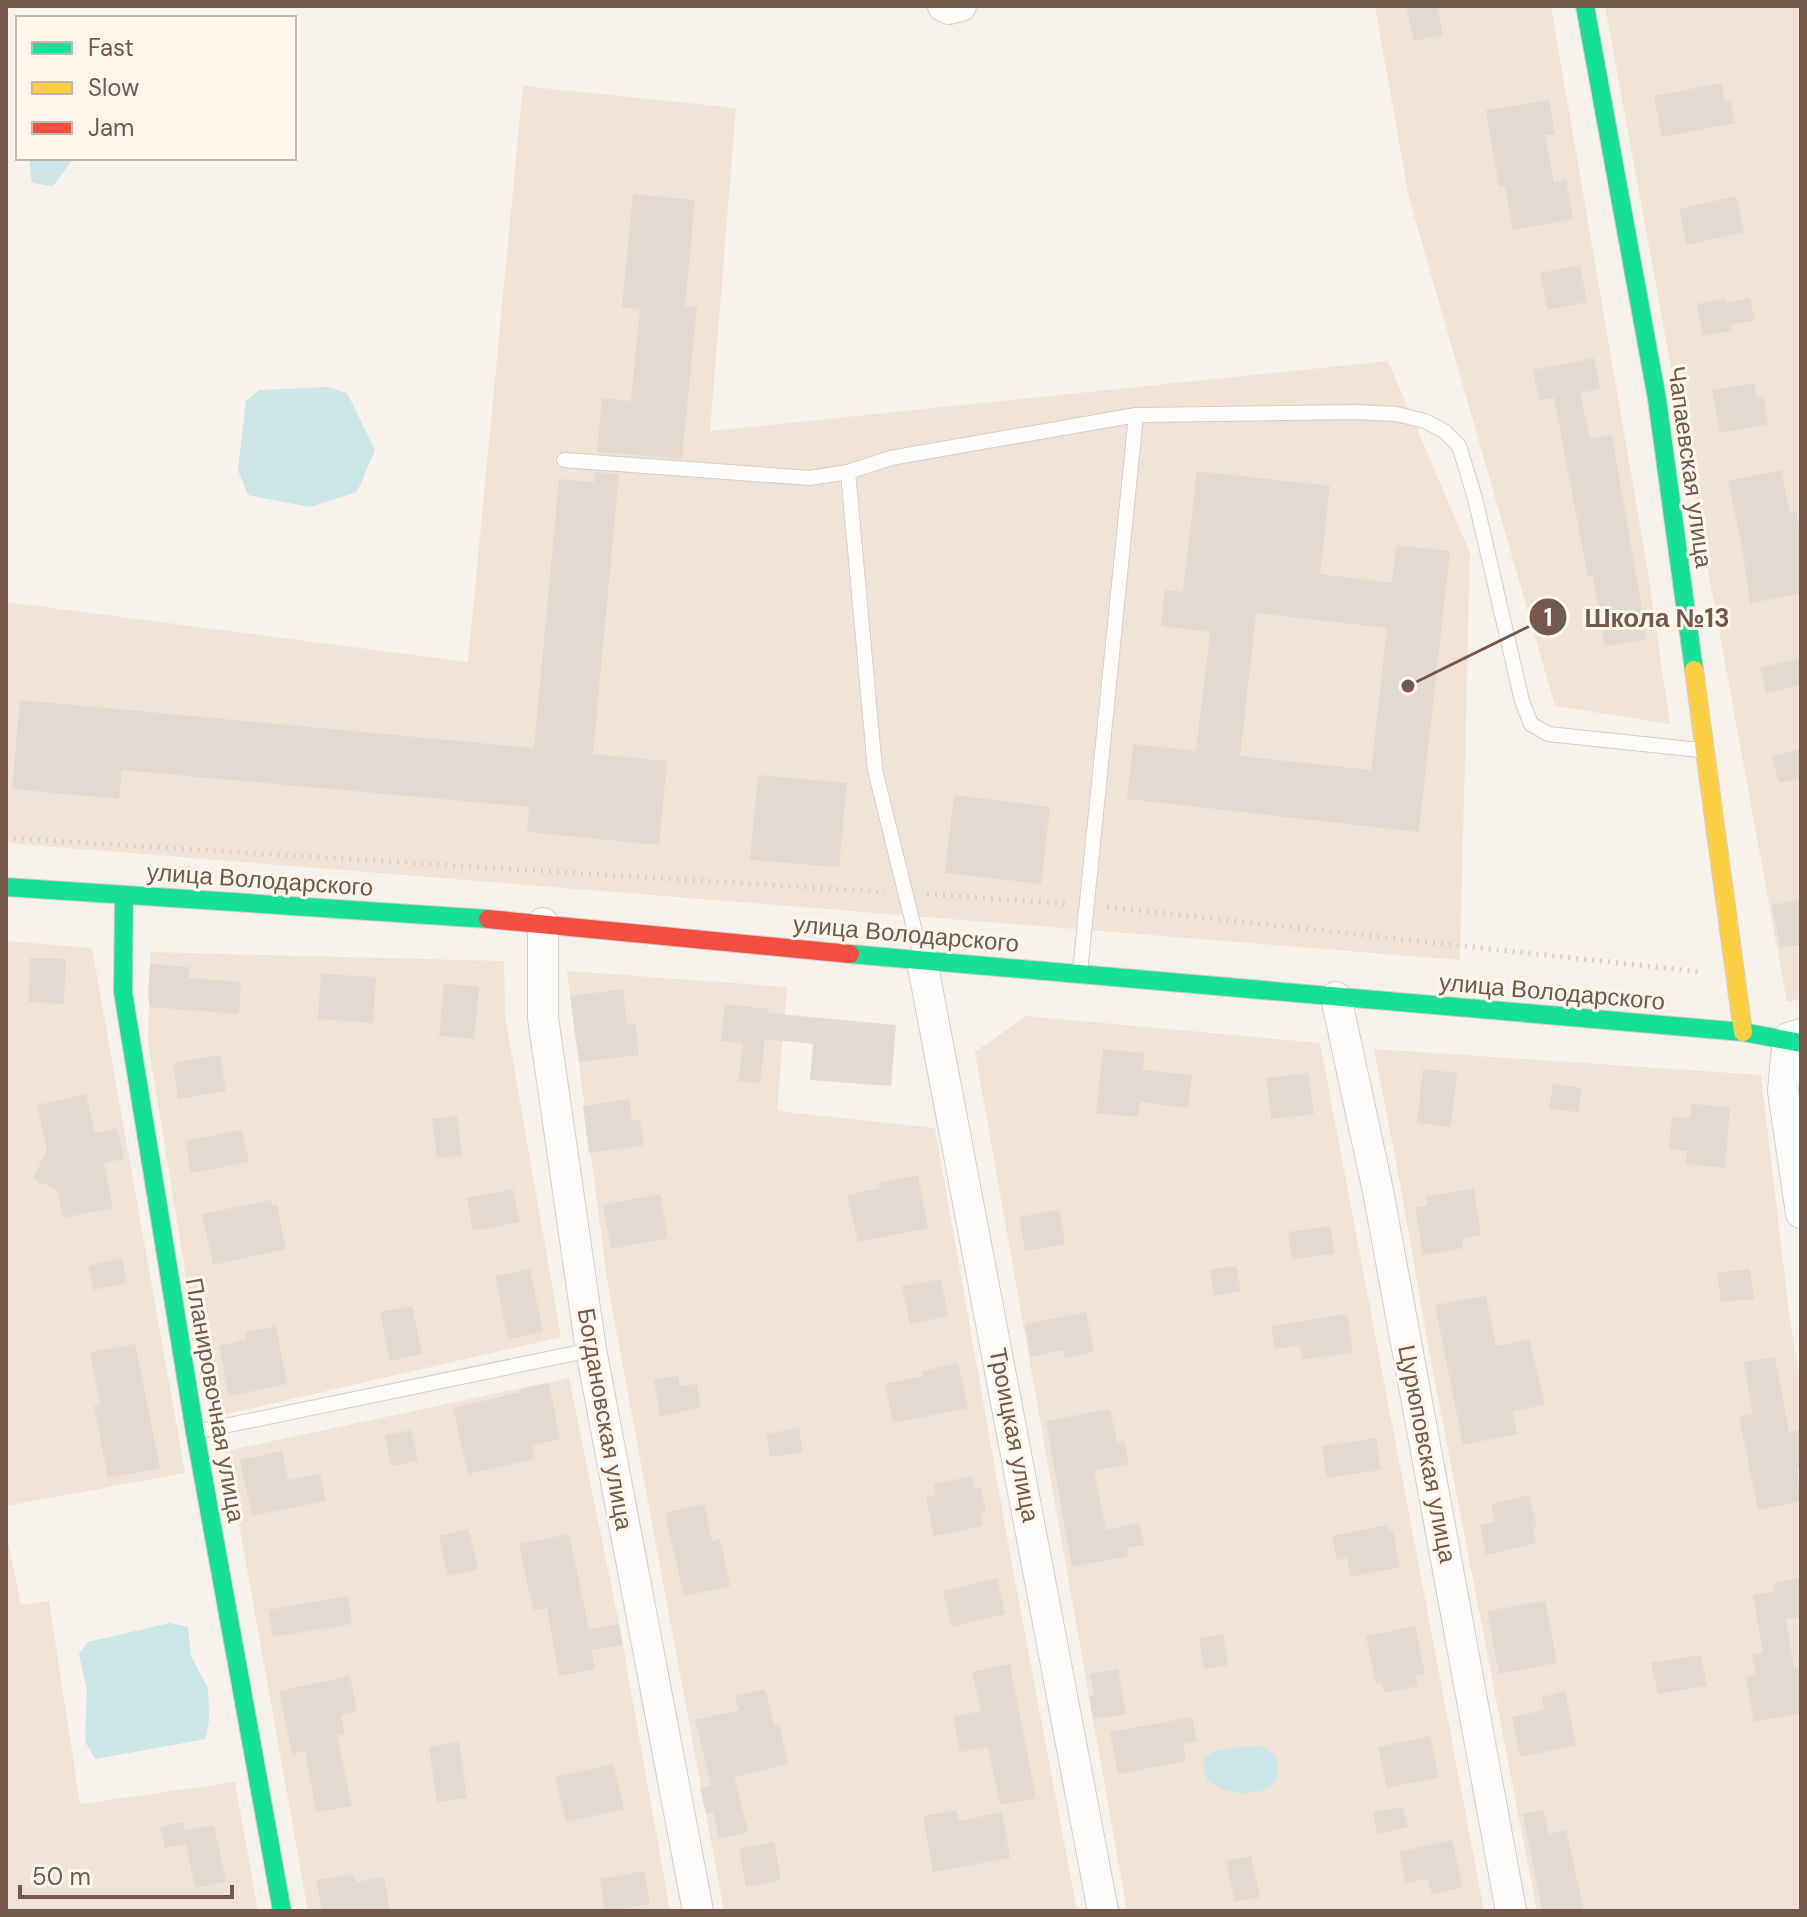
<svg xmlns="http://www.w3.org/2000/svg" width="1807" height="1917" font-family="'DM Sans',sans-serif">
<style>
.residential{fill:#efe3d8}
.water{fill:#cce5e6}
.building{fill:#e2d9d2;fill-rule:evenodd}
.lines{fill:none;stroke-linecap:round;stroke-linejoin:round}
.lane-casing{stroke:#d5cec8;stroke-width:16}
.street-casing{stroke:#d5cec8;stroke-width:32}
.fast-casing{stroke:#d5cdc6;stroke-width:20}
.slow-casing{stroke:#d5cdc6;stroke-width:20}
.jam-casing{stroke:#d5cdc6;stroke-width:20}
.path{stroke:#d7d0cb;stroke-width:5;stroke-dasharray:2 6;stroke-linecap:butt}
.lane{stroke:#fefdfc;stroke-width:14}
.street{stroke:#fefdfc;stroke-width:30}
.fast{stroke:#16e098;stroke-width:18}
.slow{stroke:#ffcf43;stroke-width:18}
.jam{stroke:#f24e42;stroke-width:18}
.labels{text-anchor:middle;stroke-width:6;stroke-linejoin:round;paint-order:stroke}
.street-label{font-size:24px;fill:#73584b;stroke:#fef6eb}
.leader{fill:none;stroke:#73584b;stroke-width:3}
.callout-dot{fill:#73584b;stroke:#fef6eb;stroke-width:3}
.mark-label{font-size:24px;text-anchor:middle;font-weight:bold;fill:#fff}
.callout-label{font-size:26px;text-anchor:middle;font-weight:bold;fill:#73584b;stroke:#fef6eb;stroke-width:6;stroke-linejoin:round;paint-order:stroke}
</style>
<rect width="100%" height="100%" fill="#f6f1ea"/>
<!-- residential -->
<g class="residential">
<path d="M1375 6H1551L1647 567 1670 724 1555 706 1409 198Z"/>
<path d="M1605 6H1801V999L1787 1002Z"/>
<path d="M523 86 736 108 710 431 1388 361 1470 553 1460 960 6 843V602L468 662Z"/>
<path d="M6 941 92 948 185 1473 6 1506Z"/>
<path d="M151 952 504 961 505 1016 561 1337 214 1417 198 1351 148 1042Z"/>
<path d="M567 971 787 987 777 1111 935 1128 1008 1543 1077 1911H724L608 1286Z"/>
<path d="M1026 1016 1320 1043 1484 1911H1127L975 1052Z"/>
<path d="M1374 1049 1761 1075 1789 1313 1801 1386V1911H1537L1431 1362 1398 1172Z"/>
<path d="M569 1378 619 1624 670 1911H308L226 1451Z"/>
<path d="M6 1532 21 1605 49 1601 80 1804 235 1782 258 1911H6Z"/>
</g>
<!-- water -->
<g class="water">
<path d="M29 158H74L53 186 32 183Z"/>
<path d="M328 387 347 393 375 450 357 492 310 507 248 495 238 470 246 401 259 390Z"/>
<path d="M170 1623 188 1627 191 1656 208 1688 209 1719 206 1739 95 1759 85 1741 87 1691 79 1654 88 1642Z"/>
<path d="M1248 1746 1264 1747 1277 1756 1278 1777C1263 1800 1227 1796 1207 1780L1203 1766 1205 1756 1216 1751Z"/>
</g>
<!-- building -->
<g class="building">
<path d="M1406 6H1437L1443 35 1414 41Z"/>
<path d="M1721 83 1725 102 1730 101 1735 123 1662 137 1654 96Z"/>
<path d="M1549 100 1555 134 1545 135 1554 183 1566 180 1573 219 1513 230 1505 186 1499 187 1486 110Z"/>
<path d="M633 194 695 200 685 306 697 307 682 459 597 452 602 398 631 401 640 309 622 307Z"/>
<path d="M1736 196 1744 232 1687 245 1679 209Z"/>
<path d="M1580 265 1587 302 1548 310 1540 273Z"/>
<path d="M1750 298 1755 320 1731 325 1732 331 1703 336 1697 304 1725 299 1726 303Z"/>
<path d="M1594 358 1600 389 1580 393 1590 439 1612 435 1647 639 1605 646 1593 576 1588 577 1554 398 1539 400 1533 370Z"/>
<path d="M1754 383 1757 397 1763 396 1768 424 1720 433 1712 390Z"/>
<path d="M1781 470 1790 512 1796 511 1801 535V594L1750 603 1742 547 1728 481Z"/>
<path d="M1197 471 1330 486 1320 574 1392 583 1396 545 1450 551 1419 832 1127 799 1133 744 1196 751 1210 632 1161 626 1165 590 1183 592ZM1256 613 1387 628 1371 770 1240 756Z"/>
<path d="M595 472 619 474 593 754 667 761 659 845 527 832 529 807 122 770 119 799 12 789 20 700 534 748 559 479 594 482Z"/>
<path d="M1801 658V685L1766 693 1760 668Z"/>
<path d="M1801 749V778L1779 783 1772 756Z"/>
<path d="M758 775 847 783 839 867 750 860Z"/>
<path d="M954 795 1050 807 1041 884 945 873Z"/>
<path d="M1801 899V945L1780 947 1772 905Z"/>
<path d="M30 958 66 959 64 1004 29 1002Z"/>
<path d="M150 964 189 967 188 978 241 982 239 1014 150 1007 148 995Z"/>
<path d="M321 974 376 977 373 1023 318 1019Z"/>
<path d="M444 983 479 987 474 1039 439 1036Z"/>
<path d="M623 989 627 1024 635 1023 639 1055 579 1062 570 996Z"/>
<path d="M725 1004 769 1009 768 1013 896 1025 891 1086 810 1080 813 1044 765 1039 760 1083 738 1081 743 1044 721 1041Z"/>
<path d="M1103 1049 1145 1053 1143 1070 1192 1075 1188 1108 1140 1102 1138 1117 1096 1113Z"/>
<path d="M220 1055 226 1091 178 1099 173 1063Z"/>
<path d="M1423 1069 1457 1073 1451 1127 1417 1123Z"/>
<path d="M1308 1073 1314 1114 1271 1119 1266 1078Z"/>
<path d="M1553 1084 1582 1088 1578 1112 1549 1109Z"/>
<path d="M86 1094 95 1133 117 1128 124 1159 104 1163 113 1208 63 1218 57 1190 33 1179 47 1149 37 1105Z"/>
<path d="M629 1099 632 1121 640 1120 644 1145 589 1153 583 1106Z"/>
<path d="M1692 1104 1730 1107 1725 1168 1686 1164 1687 1151 1669 1149 1672 1117 1690 1118Z"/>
<path d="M457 1116 462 1155 437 1159 432 1119Z"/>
<path d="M242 1130 249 1162 191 1173 185 1141Z"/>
<path d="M918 1175 928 1228 858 1242 847 1195 880 1188 879 1183Z"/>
<path d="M513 1189 520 1222 473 1231 467 1198Z"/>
<path d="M1474 1189 1481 1235 1462 1239 1463 1248 1423 1255 1415 1208 1428 1205 1426 1196Z"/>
<path d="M660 1194 668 1238 611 1249 603 1205Z"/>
<path d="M271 1200 272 1206 277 1205 286 1249 213 1265 202 1214Z"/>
<path d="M1059 1210 1065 1244 1025 1251 1019 1217Z"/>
<path d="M1331 1226 1334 1254 1292 1259 1288 1232Z"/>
<path d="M122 1258 127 1283 93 1290 88 1266Z"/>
<path d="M1236 1266 1241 1291 1214 1296 1210 1270Z"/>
<path d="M530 1269 543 1332 508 1339 495 1276Z"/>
<path d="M1750 1269 1754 1299 1721 1302 1717 1273Z"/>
<path d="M941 1279 948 1316 910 1324 902 1286Z"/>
<path d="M1486 1296 1496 1346 1529 1339 1545 1404 1513 1412 1517 1434 1463 1445 1435 1305Z"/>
<path d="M412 1306 422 1354 390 1361 380 1312Z"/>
<path d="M1086 1312 1094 1352 1064 1358 1063 1350 1031 1357 1025 1324Z"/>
<path d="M1347 1314 1353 1352 1302 1360 1300 1345 1275 1349 1271 1326Z"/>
<path d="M276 1326 287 1384 229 1396 219 1346 246 1339 245 1332Z"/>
<path d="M135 1344 160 1468 108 1478 94 1406 100 1405 90 1352Z"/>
<path d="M1775 1357 1789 1432 1801 1430V1467L1797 1468 1801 1501 1758 1510 1739 1417 1753 1414 1744 1362Z"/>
<path d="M958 1363 968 1408 893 1423 885 1384 923 1376V1371Z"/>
<path d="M678 1376 680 1386 697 1384 701 1407 660 1417 654 1379Z"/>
<path d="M549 1383 560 1439 532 1445 535 1459 468 1474 453 1408 521 1392 520 1389Z"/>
<path d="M1110 1409 1117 1442 1124 1441 1129 1464 1094 1471 1106 1530 1139 1523 1144 1545 1127 1548 1128 1556 1072 1567 1046 1421Z"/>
<path d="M799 1428 803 1452 770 1457 766 1434Z"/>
<path d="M411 1430 418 1461 391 1466 385 1435Z"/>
<path d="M1376 1438 1381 1470 1327 1478 1322 1446Z"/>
<path d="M282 1451 288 1480 320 1474 326 1501 252 1516 240 1460Z"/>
<path d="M972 1476 975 1488 981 1487 986 1513 981 1514 983 1526 934 1536 926 1497 936 1495 934 1484Z"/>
<path d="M1529 1495 1537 1527H1533L1536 1543 1486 1555 1480 1525 1495 1522 1491 1504Z"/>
<path d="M704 1504 712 1541 720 1539 730 1586 684 1596 665 1513Z"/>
<path d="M1387 1525 1389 1532 1393 1531 1400 1567 1351 1577 1347 1558 1337 1560 1332 1536Z"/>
<path d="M468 1529 478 1569 448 1576 439 1536Z"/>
<path d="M569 1534 589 1629 619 1624 623 1645 591 1650 595 1669 559 1676 547 1608 533 1610 519 1544Z"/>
<path d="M997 1578 1005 1614 952 1627 943 1591Z"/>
<path d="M1801 1578V1617L1786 1619 1794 1668 1801 1667V1713L1754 1722 1746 1677 1756 1675 1752 1655 1763 1653 1753 1595 1775 1591 1773 1583Z"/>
<path d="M348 1596 352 1624 273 1637 268 1610Z"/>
<path d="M1545 1601 1557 1663 1499 1674 1487 1611Z"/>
<path d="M1415 1626 1425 1674 1415 1676 1418 1686 1384 1693 1382 1683 1376 1684 1366 1636Z"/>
<path d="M1223 1634 1228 1665 1204 1669 1199 1638Z"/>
<path d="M1701 1655 1707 1686 1658 1694 1651 1663Z"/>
<path d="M1010 1664 1036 1798 1000 1805 988 1747 960 1752 953 1716 981 1711 972 1672Z"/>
<path d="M1118 1669 1126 1714 1093 1719 1089 1696 1094 1695 1090 1674Z"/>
<path d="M350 1676 357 1711 341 1715 345 1734 337 1736 352 1806 316 1812 305 1751 292 1754 279 1691Z"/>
<path d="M765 1689 774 1725 779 1724 788 1764 734 1777 748 1832 719 1839 713 1812 706 1814 700 1788 711 1786 695 1720 739 1710 735 1696Z"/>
<path d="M1565 1691 1576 1745 1520 1757 1512 1717 1544 1710 1542 1697Z"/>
<path d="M1192 1717 1197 1742 1183 1744 1186 1761 1118 1774 1110 1732Z"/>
<path d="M1430 1736 1439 1777 1387 1788 1378 1747Z"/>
<path d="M459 1742 467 1798 437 1802 429 1747Z"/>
<path d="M613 1764 624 1809 566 1822 555 1777Z"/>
<path d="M1403 1807 1408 1827 1377 1834 1373 1812Z"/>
<path d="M956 1810 959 1821 1002 1812 1010 1858 933 1872 923 1816Z"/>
<path d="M1543 1810 1549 1834 1566 1830 1584 1911H1542L1523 1814Z"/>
<path d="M183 1822 185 1831 214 1825 226 1882 195 1888 186 1844 165 1848 160 1827Z"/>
<path d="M1452 1840 1463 1887 1432 1894 1428 1879 1406 1883 1399 1852Z"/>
<path d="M774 1842 781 1880 746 1887 739 1849Z"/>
<path d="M1251 1856 1260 1897 1235 1902 1226 1861Z"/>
<path d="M644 1871 650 1904 605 1911 600 1879Z"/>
<path d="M351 1875 357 1882 384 1877 390 1911H322L316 1880Z"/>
</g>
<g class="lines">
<defs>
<g id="lane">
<path d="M564 460 810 478 848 472 891 458 1136 415 1355 412 1396 414 1425 421 1444 431 1459 446 1475 498 1522 701 1531 724 1548 734 1700 750"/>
<path d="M848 472 875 770 921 956"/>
<path d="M1080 972 1136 415"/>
<path d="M200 1431 591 1350"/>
</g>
<g id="street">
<path d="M943 6 949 9 961 6"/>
<path d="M543 923V1018L591 1350 698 1911"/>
<path d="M922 961 1103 1911"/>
<path d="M1336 997 1378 1191 1511 1911"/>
<path d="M1801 1034 1788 1038 1783 1091 1801 1213"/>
</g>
<g id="fast">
<path d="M1585 6 1657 399 1694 670"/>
<path d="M6 887 488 919"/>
<path d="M124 895 123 992 195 1432 282 1911"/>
<path d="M850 954 1743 1032 1801 1043"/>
</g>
<path id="slow" d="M1694 670 1743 1032"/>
<path id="jam" d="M488 919 850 954"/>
</defs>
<!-- lane casing -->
<use href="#lane" class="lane-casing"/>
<!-- street casing -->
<use href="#street" class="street-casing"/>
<!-- fast casing -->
<use href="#fast" class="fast-casing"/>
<!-- slow casing -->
<use href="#slow" class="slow-casing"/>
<!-- jam casing -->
<use href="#jam" class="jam-casing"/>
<!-- path -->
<g class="path">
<path d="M6 838 885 892"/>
<path d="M927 894 1069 904"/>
<path d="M1107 907 1701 972"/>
</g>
<!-- lane -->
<use href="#lane" class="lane"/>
<!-- street -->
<use href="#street" class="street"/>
<!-- fast -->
<use href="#fast" class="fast"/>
<!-- slow -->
<use href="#slow" class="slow"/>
<!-- jam -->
<use href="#jam" class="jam"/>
</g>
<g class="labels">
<!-- street labels -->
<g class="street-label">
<text transform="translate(1690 467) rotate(82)" y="8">Чапаевская улица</text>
<text transform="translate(260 880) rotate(4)" y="8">улица Володарского</text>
<text transform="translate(906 934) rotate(5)" y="8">улица Володарского</text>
<text transform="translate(1552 992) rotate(5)" y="8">улица Володарского</text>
<text transform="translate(215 1400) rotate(80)" y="8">Планировочная улица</text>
<text transform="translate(605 1419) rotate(80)" y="8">Богдановская улица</text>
<text transform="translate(1014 1435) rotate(79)" y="8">Троицкая улица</text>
<text transform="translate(1427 1454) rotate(79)" y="8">Цурюповская улица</text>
</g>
</g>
<!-- callouts -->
<path class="leader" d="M1408 686L1548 617"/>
<g class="callout-dot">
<circle cx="1408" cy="686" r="8"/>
<circle cx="1548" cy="617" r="20"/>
</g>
<g class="mark-label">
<text x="1548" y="626">1</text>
</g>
<g class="callout-label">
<text x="1657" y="627">Школа №13</text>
</g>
<!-- border -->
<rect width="1807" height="1917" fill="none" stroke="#73584b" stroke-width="16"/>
<!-- legend -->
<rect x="16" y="16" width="280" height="144" fill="#fef6eb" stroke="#c6b7ab" stroke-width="2"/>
<rect x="32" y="42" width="40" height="12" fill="#16e098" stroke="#c6b7ab" stroke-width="2"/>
<text x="88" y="56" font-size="24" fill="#73584b">Fast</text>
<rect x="32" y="82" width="40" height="12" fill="#ffcf43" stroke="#c6b7ab" stroke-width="2"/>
<text x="88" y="96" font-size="24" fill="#73584b">Slow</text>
<rect x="32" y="122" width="40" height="12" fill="#f24e42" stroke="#c6b7ab" stroke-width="2"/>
<text x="88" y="136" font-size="24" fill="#73584b">Jam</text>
<!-- scale -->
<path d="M20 1885v12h212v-12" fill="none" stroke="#73584b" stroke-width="4"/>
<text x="32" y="1885" font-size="24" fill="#73584b" stroke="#fef6eb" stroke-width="6" paint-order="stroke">50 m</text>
</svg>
